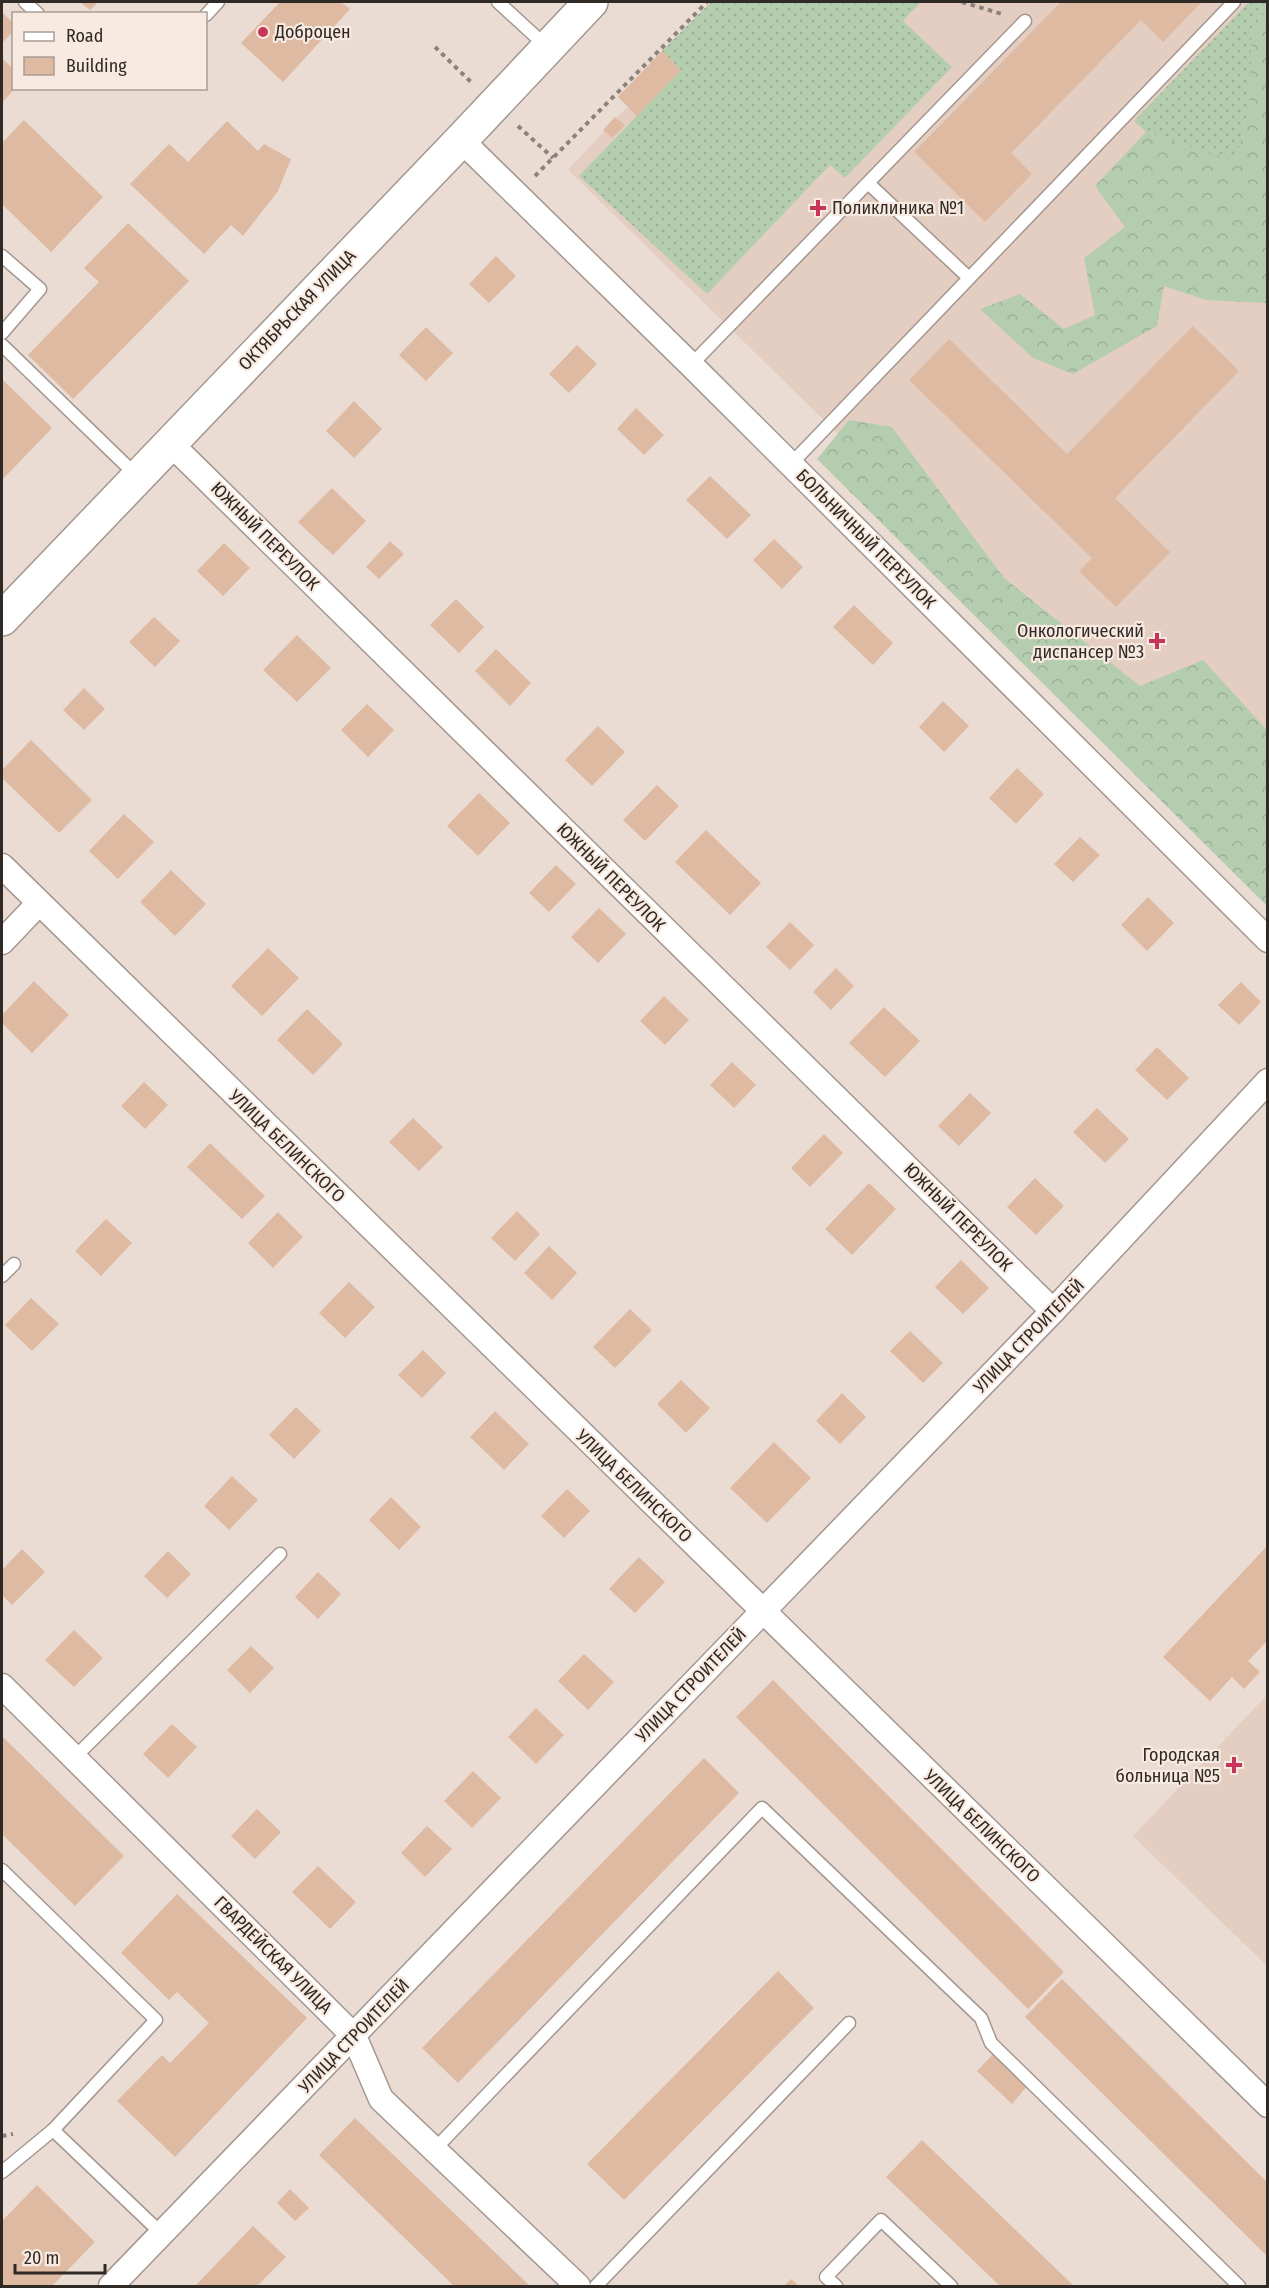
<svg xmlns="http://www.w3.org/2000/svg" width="1269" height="2288" font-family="'Fira Sans Condensed',sans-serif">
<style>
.built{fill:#e3cec1}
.grass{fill:url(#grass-dots)}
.forest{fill:url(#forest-crowns)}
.building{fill:#debaa3}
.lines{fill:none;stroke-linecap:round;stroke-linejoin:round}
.service-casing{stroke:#a4978f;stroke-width:15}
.minor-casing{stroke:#a4978f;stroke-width:27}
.secondary-casing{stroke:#a4978f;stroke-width:36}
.path{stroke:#8c827c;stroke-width:4;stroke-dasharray:4.5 4.5;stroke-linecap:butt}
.service{stroke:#fff;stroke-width:12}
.minor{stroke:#fff;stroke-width:24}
.secondary{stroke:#fff;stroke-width:33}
.poi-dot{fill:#c63658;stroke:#f8eae0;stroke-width:2}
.labels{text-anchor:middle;stroke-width:4.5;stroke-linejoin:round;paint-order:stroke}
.poi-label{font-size:18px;fill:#302a27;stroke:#f8eae0;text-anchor:start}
.street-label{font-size:18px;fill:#302a27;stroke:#f8eae0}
</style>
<defs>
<pattern id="grass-dots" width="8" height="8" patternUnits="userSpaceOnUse" patternTransform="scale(1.5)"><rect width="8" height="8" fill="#b5cdaf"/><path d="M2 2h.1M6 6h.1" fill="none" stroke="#9cb097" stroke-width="1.8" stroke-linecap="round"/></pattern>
<pattern id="forest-crowns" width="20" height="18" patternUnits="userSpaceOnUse" patternTransform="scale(1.5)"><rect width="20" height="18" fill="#b5cdaf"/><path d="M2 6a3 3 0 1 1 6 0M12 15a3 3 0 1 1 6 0" fill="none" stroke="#9cb097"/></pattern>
</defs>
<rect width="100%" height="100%" fill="#ebdcd3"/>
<!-- built -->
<g class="built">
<path d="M725 2H1267V861L824 420 568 170Z"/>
<path d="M1267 1695V1966L1133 1836Z"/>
</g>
<!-- grass -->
<g class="grass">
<path d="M711 2H921L903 21 952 67 845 178 830 165 707 294 579 176 681 70 662 51Z"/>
<path d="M1249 2H1267V13L1252 21 1250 106 1235 162 1146 132 1134 121Z"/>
</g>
<!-- forest -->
<g class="forest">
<path d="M1267 13V303L1206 300 1164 286 1157 326 1073 374 1033 358 980 309 1020 294 1064 329 1095 315 1084 258 1125 227 1095 186 1146 132 1235 161 1250 106 1252 21Z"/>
<path d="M849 420 892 427 1004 578 1140 686 1203 660 1267 730V906L817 459Z"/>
</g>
<!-- building -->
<g class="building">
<path d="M80 2H98L90 10Z"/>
<path d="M280 2H341L350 9 283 82 241 43Z"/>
<path d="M1061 2H1202L1163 42 1141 20 1011 153 1032 174 985 222 914 152Z"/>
<path d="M2 12 14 24V31L2 43Z"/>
<path d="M662 51 681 70 637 116 618 97Z"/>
<path d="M2 58 14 70V88H15L2 103Z"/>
<path d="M615 117 625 125 612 138 603 130Z"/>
<path d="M24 120 103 197 51 252 2 204V143Z"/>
<path d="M227 121 258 151 264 144 291 159 278 191 243 236 231 225 204 254 130 184 169 144 188 162Z"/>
<path d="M128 223 189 281 73 399 28 355 99 282 84 268Z"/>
<path d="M496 256 516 276 489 303 469 284Z"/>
<path d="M1193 326 1239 371 1115 498 1170 552 1116 607 1079 571 1092 558 909 380 949 339 1067 454Z"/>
<path d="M426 327 453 353 426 381 399 355Z"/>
<path d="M577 345 597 364 569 393 549 374Z"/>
<path d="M2 379 52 428 2 480Z"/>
<path d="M354 401 382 429 354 458 326 431Z"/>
<path d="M636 408 664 435 644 455 617 429Z"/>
<path d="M710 476 751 515 727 539 686 500Z"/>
<path d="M332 488 366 521 333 555 298 522Z"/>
<path d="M774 539 803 567 782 589 753 560Z"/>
<path d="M390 541 404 554 379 579 366 567Z"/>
<path d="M224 543 250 568 223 596 197 571Z"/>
<path d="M456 599 484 627 459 653 430 625Z"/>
<path d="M854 605 893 643 873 665 833 627Z"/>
<path d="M154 617 180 641 155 667 129 642Z"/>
<path d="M297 635 331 668 297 702 263 670Z"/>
<path d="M496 649 531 683 510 706 475 671Z"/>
<path d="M84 688 105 709 84 730 63 710Z"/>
<path d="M943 701 969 726 944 752 919 727Z"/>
<path d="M367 704 394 730 368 757 341 730Z"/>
<path d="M598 726 625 752 592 786 565 760Z"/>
<path d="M31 740 92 800 59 833 2 778V770Z"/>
<path d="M1017 768 1044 794 1016 824 989 798Z"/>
<path d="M657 785 679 806 645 841 623 820Z"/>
<path d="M479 793 510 823 478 856 447 826Z"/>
<path d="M124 814 154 842 118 879 89 851Z"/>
<path d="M706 830 761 883 730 915 675 862Z"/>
<path d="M1080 837 1100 855 1073 882 1054 864Z"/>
<path d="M556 865 576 884 549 912 529 893Z"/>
<path d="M171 870 206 904 175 936 140 902Z"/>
<path d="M1148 897 1174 923 1147 951 1121 925Z"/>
<path d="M599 908 626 934 598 963 571 937Z"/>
<path d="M790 922 814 945 790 970 766 947Z"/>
<path d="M268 948 299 978 262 1016 231 986Z"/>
<path d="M836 968 854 986 831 1010 813 992Z"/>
<path d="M34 981 69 1015 32 1053 2 1023V1015Z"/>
<path d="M1241 982 1261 1002 1239 1025 1218 1005Z"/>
<path d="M664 996 689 1020 665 1045 640 1021Z"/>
<path d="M884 1007 920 1041 885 1077 849 1043Z"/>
<path d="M307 1009 343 1044 313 1075 277 1040Z"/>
<path d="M1157 1047 1189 1078 1167 1100 1135 1070Z"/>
<path d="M732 1062 756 1085 734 1108 710 1085Z"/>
<path d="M144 1082 168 1105 145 1129 121 1106Z"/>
<path d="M970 1093 991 1113 959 1146 938 1126Z"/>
<path d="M1097 1108 1129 1139 1105 1163 1073 1132Z"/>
<path d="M413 1118 443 1147 419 1171 389 1142Z"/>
<path d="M824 1134 843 1153 810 1187 791 1168Z"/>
<path d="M210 1143 265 1196 242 1219 187 1167Z"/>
<path d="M1035 1178 1064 1206 1036 1235 1007 1207Z"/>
<path d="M869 1183 896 1209 852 1255 825 1229Z"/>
<path d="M517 1211 540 1234 515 1261 491 1238Z"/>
<path d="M278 1212 303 1237 273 1268 248 1243Z"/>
<path d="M106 1219 132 1243 101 1276 75 1251Z"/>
<path d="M549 1246 577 1273 552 1300 524 1273Z"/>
<path d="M961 1260 989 1288 963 1314 935 1287Z"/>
<path d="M349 1282 375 1307 345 1338 319 1313Z"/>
<path d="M31 1298 59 1324 32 1351 5 1325Z"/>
<path d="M630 1309 652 1330 615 1368 593 1347Z"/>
<path d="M910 1331 943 1363 923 1383 890 1351Z"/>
<path d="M423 1350 446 1373 422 1398 398 1375Z"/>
<path d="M681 1380 710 1408 686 1433 657 1404Z"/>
<path d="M842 1393 866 1417 840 1444 816 1421Z"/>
<path d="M296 1407 321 1431 294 1459 269 1435Z"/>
<path d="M495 1411 529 1444 504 1470 470 1437Z"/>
<path d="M774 1442 811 1478 767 1523 730 1488Z"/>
<path d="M232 1476 258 1500 229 1530 204 1506Z"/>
<path d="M567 1489 590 1511 564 1538 541 1516Z"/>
<path d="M391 1497 421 1527 399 1550 369 1520Z"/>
<path d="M1268 1545V1640L1248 1661 1260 1672 1244 1689 1232 1677 1210 1701 1163 1657Z"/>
<path d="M22 1549 45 1572 12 1605 2 1595V1570Z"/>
<path d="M168 1551 191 1574 167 1598 144 1576Z"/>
<path d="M639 1557 665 1582 635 1613 609 1589Z"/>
<path d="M318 1572 341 1594 318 1619 295 1597Z"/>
<path d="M74 1630 103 1658 74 1687 45 1660Z"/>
<path d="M251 1646 274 1668 250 1693 227 1670Z"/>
<path d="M584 1654 614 1682 588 1710 558 1681Z"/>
<path d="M773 1680 1064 1972 1028 2009 736 1717Z"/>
<path d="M536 1708 564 1735 536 1764 508 1737Z"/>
<path d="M172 1724 197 1747 168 1778 143 1754Z"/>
<path d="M2 1736 124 1856 75 1906 2 1834Z"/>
<path d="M704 1758 739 1793 458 2083 422 2048Z"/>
<path d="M473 1771 501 1798 472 1828 444 1801Z"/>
<path d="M257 1809 281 1832 255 1859 231 1836Z"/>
<path d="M427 1826 452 1849 425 1877 401 1853Z"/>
<path d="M318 1866 356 1902 330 1929 292 1892Z"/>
<path d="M177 1894 307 2018 175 2157 117 2101 162 2055 170 2063 209 2023 177 1992 169 2000 121 1953Z"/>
<path d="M778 1971 814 2008 624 2200 587 2164Z"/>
<path d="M1062 1979 1268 2183V2257L1025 2017Z"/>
<path d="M994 2053 1028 2085 1012 2104 977 2071Z"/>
<path d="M355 2118 530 2286H454L319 2155Z"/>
<path d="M922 2140 1074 2286H1000L886 2177Z"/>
<path d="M37 2185 95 2242 52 2286H2V2221Z"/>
<path d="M290 2189 309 2208 295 2221 277 2203Z"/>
<path d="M253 2226 286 2257 257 2286H195Z"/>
<path d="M791 2279 799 2286H784Z"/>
</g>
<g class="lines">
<defs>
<g id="service">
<path d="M25 2 38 14"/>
<path d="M498 2 547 47"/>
<path d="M206 15 218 2"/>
<path d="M868 183 969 278"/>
<path d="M2 256 40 289 2 333"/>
<path d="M2 345 136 475"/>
<path d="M691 365 1025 21"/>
<path d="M791 464 1234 2"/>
<path d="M2 1276 14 1264"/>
<path d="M74 1758 280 1554"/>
<path d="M2 1870 156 2020 53 2130 2 2172"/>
<path d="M53 2130 162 2234"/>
<path d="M434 2150 762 1808 981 2018 991 2043 1239 2286"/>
<path d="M596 2286 849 2023"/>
<path d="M836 2286 826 2277 881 2220 951 2286"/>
</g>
<g id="minor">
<path d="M461 140 691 365 1268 940"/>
<path d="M169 442 1053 1311"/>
<path d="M2 866 1268 2105"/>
<path d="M2 942 39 903"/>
<path d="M2 1686 354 2036 381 2099 578 2286"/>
<path d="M111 2286 1053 1311 1268 1081"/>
</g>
<path id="secondary" d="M2 619 461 140 591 2"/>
</defs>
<!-- service casing -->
<use href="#service" class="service-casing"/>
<!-- minor casing -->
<use href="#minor" class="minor-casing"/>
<!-- secondary casing -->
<use href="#secondary" class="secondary-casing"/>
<!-- path -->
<g class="path">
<path d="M962 2 1002 14"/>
<path d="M435 47 473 84"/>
<path d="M518 126 553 158"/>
<path d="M535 176 707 2"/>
<path d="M2 2136 13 2134"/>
</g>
<!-- service -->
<use href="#service" class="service"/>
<!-- minor -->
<use href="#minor" class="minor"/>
<!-- secondary -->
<use href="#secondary" class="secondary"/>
</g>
<!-- markers -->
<g class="poi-dot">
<circle cx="263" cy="32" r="6"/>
<path d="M815 199h6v6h6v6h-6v6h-6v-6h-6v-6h6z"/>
<path d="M1154 632h6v6h6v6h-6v6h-6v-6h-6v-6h6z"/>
<path d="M1231 1756h6v6h6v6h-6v6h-6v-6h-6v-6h6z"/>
</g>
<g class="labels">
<!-- poi labels -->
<g class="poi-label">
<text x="275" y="38">Доброцен</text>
<text x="832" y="214">Поликлиника №1</text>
<text x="1144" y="637" text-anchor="end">Онкологический<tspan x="1144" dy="21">диспансер №3</tspan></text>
<text x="1220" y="1761" text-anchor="end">Городская<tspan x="1220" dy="21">больница №5</tspan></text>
</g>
<!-- street labels -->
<g class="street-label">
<text transform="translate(297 310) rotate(-46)" y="6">ОКТЯБРЬСКАЯ УЛИЦА</text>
<text transform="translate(265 536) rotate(45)" y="6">ЮЖНЫЙ ПЕРЕУЛОК</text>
<text transform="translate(866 539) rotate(45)" y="6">БОЛЬНИЧНЫЙ ПЕРЕУЛОК</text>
<text transform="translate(611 877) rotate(45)" y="6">ЮЖНЫЙ ПЕРЕУЛОК</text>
<text transform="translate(287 1146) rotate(44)" y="6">УЛИЦА БЕЛИНСКОГО</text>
<text transform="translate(958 1217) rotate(45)" y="6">ЮЖНЫЙ ПЕРЕУЛОК</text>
<text transform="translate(1029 1336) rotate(-46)" y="6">УЛИЦА СТРОИТЕЛЕЙ</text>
<text transform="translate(634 1486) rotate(44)" y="6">УЛИЦА БЕЛИНСКОГО</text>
<text transform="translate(691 1685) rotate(-46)" y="6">УЛИЦА СТРОИТЕЛЕЙ</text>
<text transform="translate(982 1826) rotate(44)" y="6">УЛИЦА БЕЛИНСКОГО</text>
<text transform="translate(273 1955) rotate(45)" y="6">ГВАРДЕЙСКАЯ УЛИЦА</text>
<text transform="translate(354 2036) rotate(-46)" y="6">УЛИЦА СТРОИТЕЛЕЙ</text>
</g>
</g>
<!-- border -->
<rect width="1269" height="2288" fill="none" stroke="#302a27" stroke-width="6"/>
<!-- legend -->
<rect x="12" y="12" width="195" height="78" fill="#f8eae0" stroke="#a89d96" stroke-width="1.5"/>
<rect x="24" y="32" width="30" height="9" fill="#ffffff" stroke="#a89d96" stroke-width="1.5"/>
<text x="66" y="42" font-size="18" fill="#302a27">Road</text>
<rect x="24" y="57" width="30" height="18" fill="#debaa3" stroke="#a89d96" stroke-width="1.5"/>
<text x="66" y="72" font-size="18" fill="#302a27">Building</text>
<!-- scale -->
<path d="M15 2264v9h90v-9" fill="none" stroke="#302a27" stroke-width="3"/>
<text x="24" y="2264" font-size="18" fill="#302a27" stroke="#f8eae0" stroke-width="4.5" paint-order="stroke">20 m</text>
</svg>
